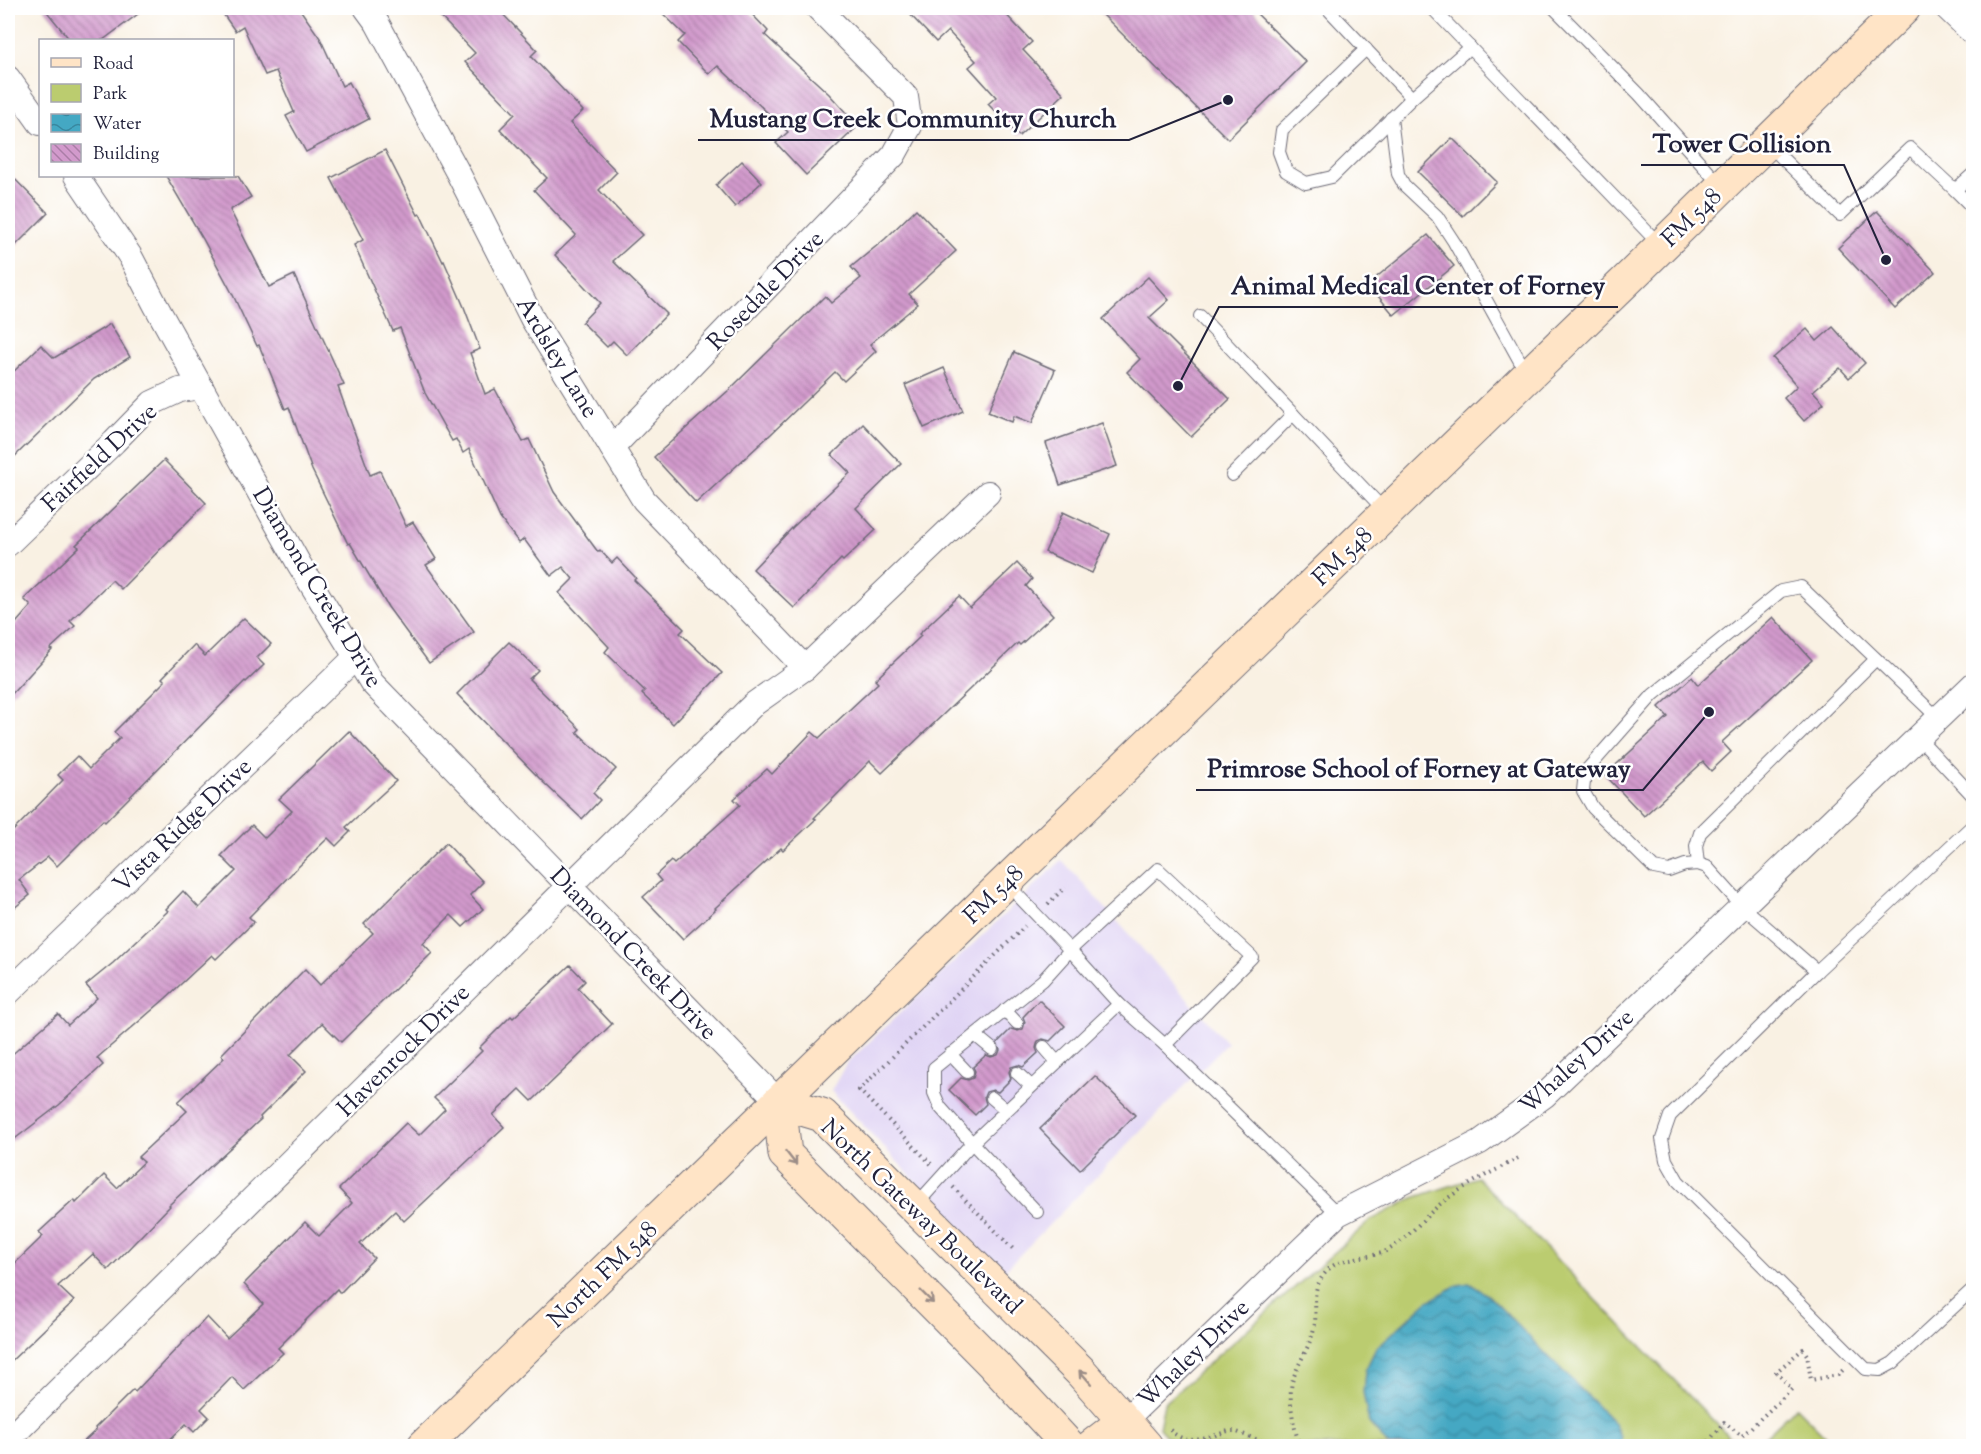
<svg xmlns="http://www.w3.org/2000/svg" width="1981" height="1454" font-family="'Sorts Mill Goudy',serif">
<style>
.built{fill:#e0d4f4}
.green{fill:#bbcc6f;stroke:#6e7755;stroke-width:1.5}
.water{fill:url(#water-waves);stroke:#33657f;stroke-width:1.5}
.building{fill:url(#building-back-hatch)}
.lines{fill:none;stroke-linecap:round;stroke-linejoin:round}
.lane-casing{stroke:#6d6a76;stroke-width:14}
.street-casing{stroke:#6d6a76;stroke-width:26}
.secondary-casing{stroke:#6d6a76;stroke-width:35}
.path{stroke:#6d6a76;stroke-width:4;stroke-dasharray:1.5 4.5;stroke-linecap:butt}
.lane{stroke:#fff;stroke-width:12}
.street{stroke:#fff;stroke-width:24}
.secondary{stroke:#ffe4c6;stroke-width:33}
.oneway{stroke:#9c8d87}
.labels{text-anchor:middle;stroke-width:5;stroke-linejoin:round;paint-order:stroke}
.street-label{font-size:24px;fill:#22223b;stroke:#fff}
.leader{fill:none;stroke:#22223b;stroke-width:2}
.callout-dot{fill:#22223b;stroke:#fff;stroke-width:2}
.callout-label{font-size:26px;text-anchor:middle;font-weight:bold;fill:#22223b;stroke:#fff;stroke-width:5;stroke-linejoin:round;paint-order:stroke}
</style>
<defs>
<pattern id="water-waves" width="16" height="10" patternUnits="userSpaceOnUse" patternTransform="scale(1.5)"><rect width="16" height="10" fill="#44a8c3"/><path d="M0 5q4-4 8 0t8 0" fill="none" stroke="#3888a0"/></pattern>
<pattern id="building-back-hatch" width="6" height="6" patternUnits="userSpaceOnUse" patternTransform="scale(1.5)"><rect width="6" height="6" fill="#d29acc"/><path d="M-1 5l2 2M0 0l6 6M5-1l2 2" fill="none" stroke="#aa7da7"/></pattern>
</defs>
<rect width="100%" height="100%" fill="#fff"/>
<filter id="ink" filterUnits="userSpaceOnUse"><feTurbulence type="fractalNoise" baseFrequency=".0167" numOctaves="2"/><feDisplacementMap in="SourceGraphic" scale="12" xChannelSelector="R" yChannelSelector="G"/><feConvolveMatrix kernelMatrix="1 2 1 2 8 2 1 2 1" color-interpolation-filters="sRGB"/></filter>
<filter id="wash" filterUnits="userSpaceOnUse"><feTurbulence type="fractalNoise" baseFrequency=".008" numOctaves="4" result="noise"/><feDisplacementMap in="SourceGraphic" scale="24" xChannelSelector="R" yChannelSelector="G"/><feGaussianBlur stdDeviation="1.35" result="paint"/><feColorMatrix in="noise" values="0 0 0 0 0 0 0 0 0 0 0 0 0 0 0 0 0 1.4 0 .05"/><feComposite in="paint" operator="in"/></filter>
<g filter="url(#wash)">
<rect width="100%" height="100%" fill="#f9f1e3"/>
<!-- built -->
<path class="built" d="M1062 860 1227 1043 1002 1273 831 1091 846 1064Z"/>
<!-- green -->
<g class="green">
<path d="M1477 1177 1738 1446H1175L1159 1428 1164 1403 1371 1220 1413 1198Z"/>
<path d="M1796 1407 1835 1446H1755Z"/>
</g>
<!-- water -->
<path class="water" d="M1469 1283 1488 1295 1614 1423 1621 1437 1620 1446H1389L1369 1423 1363 1392 1365 1371 1376 1348 1428 1301 1458 1285Z"/>
<g id="blocks">
<!-- building -->
<g class="building">
<path d="M44 8H146L103 40H70Z"/>
<path d="M219 8H299L320 38 342 86 349 82 369 119 306 152 286 116 294 112 276 71 265 75 243 26 235 31Z"/>
<path d="M432 8H497L537 50 531 56 583 111 570 123 617 172 599 190 642 235 613 261 667 314 627 355 613 341 607 347 582 322 600 303 555 255 576 235 534 190 547 178 500 129 515 114 465 62 475 53Z"/>
<path d="M657 8H746L768 31 765 35 829 94 858 126 806 175 776 143 788 132 718 66 709 74 678 42 685 35Z"/>
<path d="M904 8H1000L1032 42 1023 50 1064 94 1019 136 988 104 996 97 969 67 976 61 948 31 936 42Z"/>
<path d="M1096 8H1251L1306 62 1228 139Z"/>
<path d="M1452 138 1497 182 1463 216 1418 172Z"/>
<path d="M385 150 418 215 420 214 443 262 444 261 464 307 480 349 470 353 485 394 495 389 523 442 529 439 554 492 598 552 600 550 612 563 617 558 636 578 634 580 684 629 680 633 722 673 673 724 642 694 645 691 605 652 609 647 559 593 573 579 563 567 551 576 524 539 519 543 500 518 469 449 463 453 456 439 452 441 425 393 400 328 393 331 354 245 363 240 331 178Z"/>
<path d="M742 161 762 182 735 207 716 185Z"/>
<path d="M8 172 48 213 8 253Z"/>
<path d="M166 176H238L251 197 230 210 269 287 294 275 344 385 338 387 370 475 380 471 406 526 413 522 436 559 426 565 474 632 429 663 388 607 350 543 348 544 312 470 289 407 285 409 259 345 257 346 232 293 203 239Z"/>
<path d="M916 209 956 251 909 294 918 304 870 344 876 351 844 381 835 372 771 434 696 503 654 457 729 390 825 296 831 303 861 278 851 267 885 239Z"/>
<path d="M1877 211 1935 272 1895 309 1838 248Z"/>
<path d="M1428 235 1454 266 1394 315 1368 284Z"/>
<path d="M1148 277 1169 300 1149 318 1230 399 1191 437 1127 372 1140 359 1103 319Z"/>
<path d="M110 324 130 357 94 379 8 463V377L41 345 54 358Z"/>
<path d="M1833 327 1865 363 1849 378 1840 368 1813 391 1824 403 1804 421 1784 398 1797 386 1773 358 1807 329 1817 341Z"/>
<path d="M1014 352 1055 370 1032 423 1014 416 1012 422 988 412Z"/>
<path d="M944 368 963 411 924 428 905 385Z"/>
<path d="M1102 423 1117 466 1060 485 1046 443Z"/>
<path d="M863 424 901 464 856 508 876 530 843 561 841 559 794 608 753 569 793 527 850 473 832 455Z"/>
<path d="M164 460 206 503 121 589 112 580 70 621 75 626 50 649 52 650 8 698V632L31 606 24 599 79 547 76 545Z"/>
<path d="M1063 512 1110 534 1092 573 1045 552Z"/>
<path d="M1017 563 1032 579 1026 586 1053 615 1020 645 1018 643 882 773 870 761 814 818 816 819 783 850 781 848 715 908 716 909 683 939 643 897 661 881 656 875 671 861 674 864 740 805 734 799 767 769 772 774 812 732 819 738 878 683 875 680 921 636 919 634 959 596 970 608Z"/>
<path d="M1773 617 1812 660 1722 742 1731 752 1711 771 1703 762 1644 816 1605 775 1668 717 1659 707 1692 677 1698 685Z"/>
<path d="M244 618 271 644 257 658 264 665 246 682 245 681 105 822 103 820 57 866 48 857 19 880 30 895 8 913V836L63 780 58 775 77 756 89 769 120 738 114 732 165 681 162 678 194 645 205 656Z"/>
<path d="M509 642 538 670 529 679 580 729 577 732 616 769 593 793 600 800 582 819 544 783 457 694Z"/>
<path d="M349 731 396 781 346 827 350 832 336 846 328 838 296 869 249 917 254 922 216 959 212 955 166 998 97 1058 103 1065 59 1105 8 1144V1058L58 1014 68 1025 97 998 86 985 113 963 168 911 166 909 183 891 199 908 236 871 221 856 252 825 265 838 292 811 279 799Z"/>
<path d="M446 843 483 882 470 895 483 909 463 927 451 915 423 943 432 953 341 1042 322 1023 290 1055 306 1071 260 1117 261 1119 169 1205 170 1206 108 1270 93 1254 58 1286 74 1301 8 1364V1270L43 1236 39 1232 74 1200 76 1203 104 1175 117 1188 144 1162 138 1157 187 1111 178 1102 224 1058 221 1055 305 969 320 985 373 933 364 924Z"/>
<path d="M570 965 585 981 578 988 612 1024 532 1101 520 1089 493 1115 504 1127 404 1221 395 1211 360 1244 374 1258 340 1293 337 1289 278 1348 283 1353 244 1390 232 1377 201 1409 209 1417 194 1432 186 1424 163 1446H79L96 1430 95 1428 133 1390 135 1392 207 1317 227 1338 263 1304 244 1284 305 1222 319 1236 352 1203 339 1189 406 1123 419 1135 445 1109 434 1098 482 1051 479 1048 511 1016 513 1018Z"/>
<path d="M1039 1000 1065 1026 1050 1041 1043 1039 1038 1041 1036 1048 1038 1053 1023 1067 1018 1065 1011 1067 1009 1072 1011 1079 998 1092 993 1090 986 1092 984 1097 986 1104 975 1115 949 1090 961 1078 968 1080 973 1078 975 1071 973 1067 986 1055 991 1057 998 1055 1000 1050 997 1043 1011 1029 1018 1031 1023 1029 1025 1022 1023 1017Z"/>
<path d="M1095 1076 1135 1115 1080 1170 1040 1129Z"/>
</g>
</g>
</g>
<g filter="url(#ink)">
<use href="#blocks" fill-opacity="0" stroke="#6d6a76" stroke-width="1.5"/>
<g class="lines">
<defs>
<g id="lane">
<path d="M1327 8 1412 98 1470 47"/>
<path d="M1432 8 1660 245"/>
<path d="M1554 8 1639 94 1721 186"/>
<path d="M1366 49 1282 130 1279 152 1286 171 1306 183 1332 177 1412 98"/>
<path d="M1391 118 1398 174 1404 185 1437 216 1454 242 1527 374"/>
<path d="M1768 144 1840 215 1910 148 1955 190 1974 173"/>
<path d="M1955 190 1974 209"/>
<path d="M1200 316 1386 512"/>
<path d="M1232 475 1293 414"/>
<path d="M1938 718 1801 587 1781 591 1653 695 1585 772 1583 791 1593 808 1654 868 1669 871 1685 865 1698 864 1707 867 1742 906 1817 971 1670 1116 1662 1139 1666 1160 1678 1181 1866 1369 1880 1370 1893 1363 1974 1288"/>
<path d="M1918 737 1974 797"/>
<path d="M1698 864 1696 846 1700 833 1876 659"/>
<path d="M1817 971 1974 824"/>
<path d="M1119 1004 1070 950 1158 869 1252 957 1165 1045"/>
<path d="M1005 1010 1017 1023"/>
<path d="M975 1035 992 1049"/>
<path d="M1044 1047 1057 1062"/>
<path d="M950 1054 967 1072"/>
<path d="M1017 1073 1031 1086"/>
<path d="M992 1098 1006 1110"/>
<path d="M915 1206 972 1143 940 1107 934 1093V1068L1043 980 1070 950 1007 884"/>
<path d="M1037 1212 972 1143 1119 1004 1165 1045 1338 1214"/>
</g>
<g id="street">
<path d="M366 8 377 23 457 171 533 320 644 500 805 668"/>
<path d="M1947 8 1974 34"/>
<path d="M8 78 40 123"/>
<path d="M76 176 130 256 156 306 299 564 372 683 779 1102"/>
<path d="M612 448 894 155 910 126 906 97 818 8"/>
<path d="M8 544 114 442 152 403 180 390 201 387"/>
<path d="M8 993 356 657"/>
<path d="M1123 1422 1338 1214 1480 1142 1544 1096 1974 684"/>
<path d="M8 1440 754 704 805 668 988 493"/>
</g>
<g id="secondary">
<path d="M779 1102 822 1115 1080 1371 1146 1446"/>
<path d="M779 1102 785 1154 993 1364 1069 1446"/>
<path d="M424 1446 1633 274 1904 8"/>
<path d="M1092 1446 1123 1422"/>
</g>
</defs>
<!-- lane casing -->
<use href="#lane" class="lane-casing"/>
<!-- street casing -->
<use href="#street" class="street-casing"/>
<!-- secondary casing -->
<use href="#secondary" class="secondary-casing"/>
<!-- path -->
<g class="path">
<path d="M1048 904 1065 887"/>
<path d="M931 1164 859 1090 1025 926"/>
<path d="M953 1187 1015 1251"/>
<path d="M1170 1430C1187 1447 1207 1438 1228 1431H1234L1275 1446"/>
<path d="M1300 1446C1294 1429 1287 1397 1293 1379 1299 1361 1310 1347 1314 1328 1319 1306 1308 1293 1326 1272 1342 1253 1370 1261 1390 1249 1412 1235 1427 1213 1448 1198 1470 1182 1497 1170 1520 1157"/>
<path d="M1705 1446 1724 1422 1742 1436 1792 1389 1776 1372 1803 1349 1807 1355 1811 1380 1838 1375 1844 1369"/>
</g>
<!-- lane -->
<use href="#lane" class="lane"/>
<!-- street -->
<use href="#street" class="street"/>
<!-- secondary -->
<use href="#secondary" class="secondary"/>
</g>
<!-- one-way arrows -->
<defs><path id="oneway-shaft" d="M-6 0H5M1.5-3L5.5 0L1.5 3" fill="none" stroke-width="1.6" stroke-linecap="round" stroke-linejoin="round" transform="scale(1.5)"/></defs>
<g class="oneway">
<use href="#oneway-shaft" transform="translate(791 1158) rotate(52)"/>
<use href="#oneway-shaft" transform="translate(927 1297) rotate(45)"/>
<use href="#oneway-shaft" transform="translate(1085 1377) rotate(-131)"/>
</g>
</g>
<g class="labels">
<!-- street labels -->
<g class="street-label">
<text transform="translate(1691 217) rotate(-44)" y="8">FM 548</text>
<text transform="translate(765 290) rotate(-46)" y="8">Rosedale Drive</text>
<text transform="translate(558 357) rotate(59)" y="8">Ardsley Lane</text>
<text transform="translate(99 457) rotate(-43)" y="8">Fairfield Drive</text>
<text transform="translate(1342 556) rotate(-44)" y="8">FM 548</text>
<text transform="translate(318 587) rotate(59)" y="8">Diamond Creek Drive</text>
<text transform="translate(182 825) rotate(-44)" y="8">Vista Ridge Drive</text>
<text transform="translate(993 894) rotate(-44)" y="8">FM 548</text>
<text transform="translate(634 953) rotate(46)" y="8">Diamond Creek Drive</text>
<text transform="translate(403 1050) rotate(-45)" y="8">Havenrock Drive</text>
<text transform="translate(1576 1061) rotate(-42)" y="8">Whaley Drive</text>
<text transform="translate(922 1216) rotate(44)" y="8">North Gateway Boulevard</text>
<text transform="translate(602 1274) rotate(-44)" y="8">North FM 548</text>
<text transform="translate(1193 1353) rotate(-44)" y="8">Whaley Drive</text>
</g>
</g>
<!-- callouts -->
<path class="leader" d="M1228 100L1129 140H698M1886 260L1844 165H1641M1178 386L1219 307H1618M1709 712L1643 790H1196"/>
<g class="callout-dot">
<circle cx="1228" cy="100" r="6"/>
<circle cx="1886" cy="260" r="6"/>
<circle cx="1178" cy="386" r="6"/>
<circle cx="1709" cy="712" r="6"/>
</g>
<g class="callout-label">
<text x="913" y="127">Mustang Creek Community Church</text>
<text x="1742" y="152">Tower Collision</text>
<text x="1418" y="294">Animal Medical Center of Forney</text>
<text x="1419" y="777">Primrose School of Forney at Gateway</text>
</g>
<!-- margin -->
<rect width="1981" height="1454" fill="none" stroke="#fff" stroke-width="30"/>
<!-- legend -->
<rect x="39" y="39" width="195" height="138" fill="#ffffff" stroke="#a7a7b1" stroke-width="1.5"/>
<rect x="51" y="58" width="30" height="9" fill="#ffe4c6" stroke="#a7a7b1" stroke-width="1.5"/>
<text x="93" y="69" font-size="18" fill="#22223b">Road</text>
<rect x="51" y="84" width="30" height="18" fill="#bbcc6f" stroke="#a7a7b1" stroke-width="1.5"/>
<text x="93" y="99" font-size="18" fill="#22223b">Park</text>
<rect x="51" y="114" width="30" height="18" fill="url(#water-waves)" stroke="#a7a7b1" stroke-width="1.5"/>
<text x="93" y="129" font-size="18" fill="#22223b">Water</text>
<rect x="51" y="144" width="30" height="18" fill="url(#building-back-hatch)" stroke="#a7a7b1" stroke-width="1.5"/>
<text x="93" y="159" font-size="18" fill="#22223b">Building</text>
</svg>
